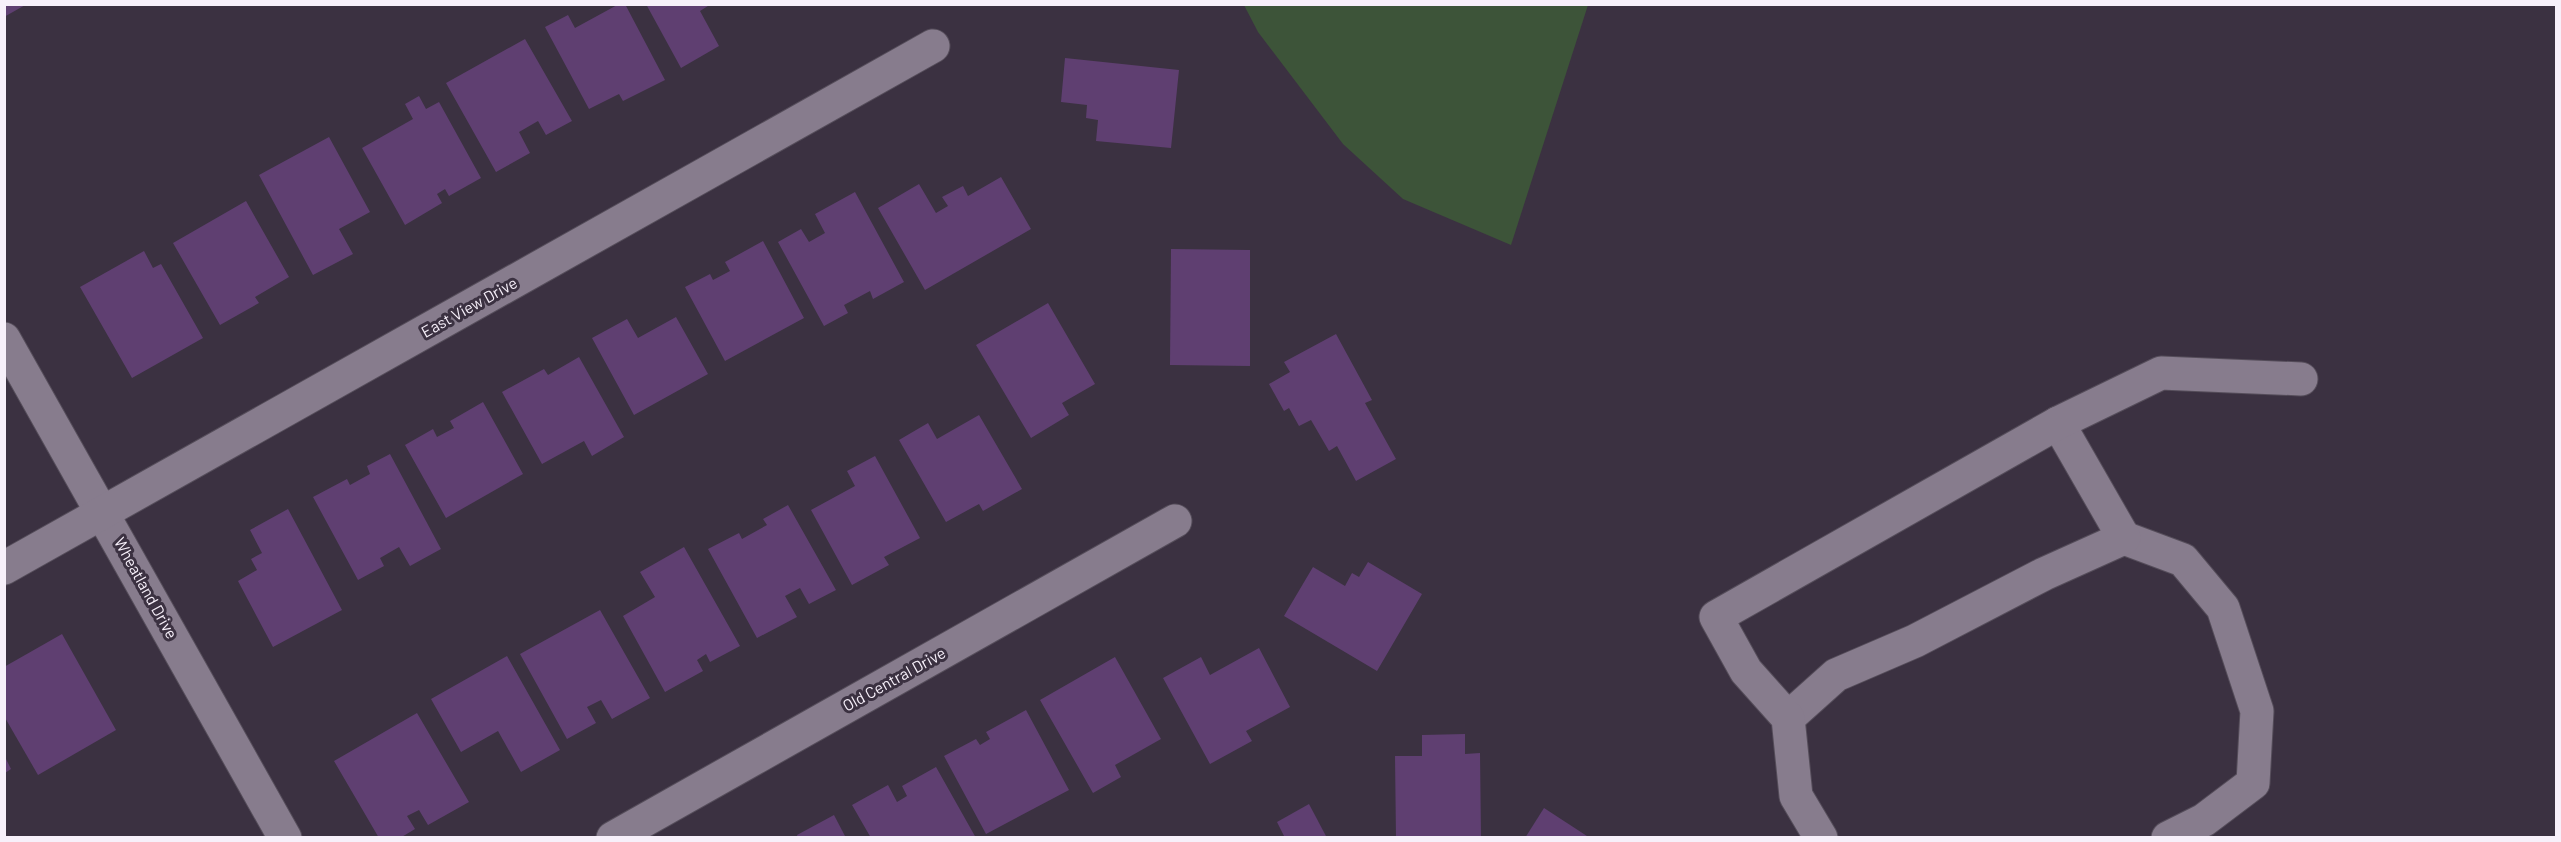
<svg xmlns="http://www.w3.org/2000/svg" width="2561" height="842" font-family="Barlow,sans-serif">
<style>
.green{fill:#3d5439}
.building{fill:#5f3f71}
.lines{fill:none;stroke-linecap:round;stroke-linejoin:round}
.minor-casing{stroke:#554d5a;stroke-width:35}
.minor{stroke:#877c8d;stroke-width:33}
.labels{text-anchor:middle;stroke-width:6;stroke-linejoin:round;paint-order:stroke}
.street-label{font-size:16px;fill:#f7f0fa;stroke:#3b3141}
</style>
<rect width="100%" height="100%" fill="#3b3141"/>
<!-- green -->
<path class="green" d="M1244 5H1588L1511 245 1403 199 1343 144 1258 32Z"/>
<!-- building -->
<g class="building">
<path d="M4 4H27L4 17Z"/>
<path d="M619 4H625L665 80 623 101 619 94 589 109 545 27 568 15 575 28Z"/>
<path d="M646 4H711L700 11 719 46 681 68Z"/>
<path d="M525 39 572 121 546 135 538 121 519 132 530 153 496 172 446 83Z"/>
<path d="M1065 58 1179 70 1171 148 1096 141 1098 120 1086 118 1087 105 1061 102Z"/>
<path d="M419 96 426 109 439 102 481 178 449 196 445 189 437 194 442 203 405 225 362 148 413 119 405 104Z"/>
<path d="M329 137 370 212 339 229 353 254 313 275 259 175Z"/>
<path d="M1001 177 1031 229 925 290 878 208 919 184 936 213 948 206 942 197 963 186 968 196Z"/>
<path d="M855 192 904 282 873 299 870 291 844 305 848 313 824 326 778 242 801 229 809 242 825 233 815 214Z"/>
<path d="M246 201 289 277 255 297 259 303 220 325 173 243Z"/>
<path d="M763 241 804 318 725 361 685 287 710 274 713 280 730 271 725 262Z"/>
<path d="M1171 249 1250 250V366L1170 365Z"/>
<path d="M144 251 153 268 161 264 203 338 132 378 80 287Z"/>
<path d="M1048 303 1095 384 1062 403 1069 415 1031 438 976 345Z"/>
<path d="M676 317 708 374 634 415 592 338 627 319 638 338Z"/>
<path d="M1336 334 1372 400 1365 403 1396 459 1356 481 1337 446 1329 451 1311 420 1299 426 1289 408 1284 411 1269 384 1290 372 1284 362Z"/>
<path d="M579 357 624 437 592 456 584 441 542 464 502 392 544 369 548 375Z"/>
<path d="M483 402 523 474 446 518 405 445 433 429 437 437 454 428 450 421Z"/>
<path d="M979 415 1022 489 983 511 979 504 946 522 899 440 928 423 937 439Z"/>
<path d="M390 454 441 549 410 566 399 547 380 558 384 566 358 580 313 497 347 479 350 485 370 474 367 466Z"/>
<path d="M875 456 920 538 884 557 889 565 852 585 811 510 855 486 847 471Z"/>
<path d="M788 505 836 590 809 604 800 588 785 596 797 617 757 638 708 549 739 533 742 539 767 525 763 519Z"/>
<path d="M288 509 342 610 273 647 238 581 257 570 251 559 262 553 250 530Z"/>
<path d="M684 547 740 646 710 662 706 654 697 660 703 671 665 692 623 616 655 597 640 572Z"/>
<path d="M1368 562 1422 594 1377 671 1284 616 1313 567 1345 586 1352 573 1359 577Z"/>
<path d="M600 610 650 698 612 719 601 700 587 707 596 723 567 739 520 654Z"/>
<path d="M62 634 116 730 38 775 4 716V667Z"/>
<path d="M1259 648 1290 707 1246 731 1252 741 1210 764 1163 678 1201 657 1210 675Z"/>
<path d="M507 656 560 750 521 772 498 731 461 752 431 699Z"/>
<path d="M1115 657 1161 739 1115 765 1121 777 1093 793 1040 700Z"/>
<path d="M1026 710 1069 790 986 834 944 756 976 739 980 745 990 739 986 732Z"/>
<path d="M417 713 469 802 428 825 419 810 407 816 415 829 400 838H379L334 761Z"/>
<path d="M1465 734V754L1480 753 1481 838H1396L1395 756H1422V735Z"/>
<path d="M5 757 11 769 5 773Z"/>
<path d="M936 767 976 838H871L852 805 888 785 897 802 907 796 902 786Z"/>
<path d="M1309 804 1327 838H1285L1277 822Z"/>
<path d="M1544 808 1590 838H1525Z"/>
<path d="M834 815 846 838H798L797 835Z"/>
</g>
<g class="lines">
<defs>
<g id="minor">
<path d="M4 339 285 838"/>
<path d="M2124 538 2183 560 2223 608 2257 711 2253 783 2204 820 2168 838"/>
<path d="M4 568 933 46"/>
<path d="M1788 718 1836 675 1915 641 2044 574 2124 538 2058 423"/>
<path d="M613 838 1175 521"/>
<path d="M1821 838 1796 796 1788 718 1746 671 1716 617 2058 423 2161 373 2301 379"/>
</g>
</defs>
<!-- minor casing -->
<use href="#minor" class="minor-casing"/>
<!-- minor -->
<use href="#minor" class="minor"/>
</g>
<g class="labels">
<!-- street labels -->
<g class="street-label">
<text transform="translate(469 307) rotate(-29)" y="6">East View Drive</text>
<text transform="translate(146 588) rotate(61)" y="6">Wheatland Drive</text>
<text transform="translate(894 679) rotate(-29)" y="6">Old Central Drive</text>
</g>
</g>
<!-- border -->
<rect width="2561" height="842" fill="none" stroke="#f7f0fa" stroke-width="12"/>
</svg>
